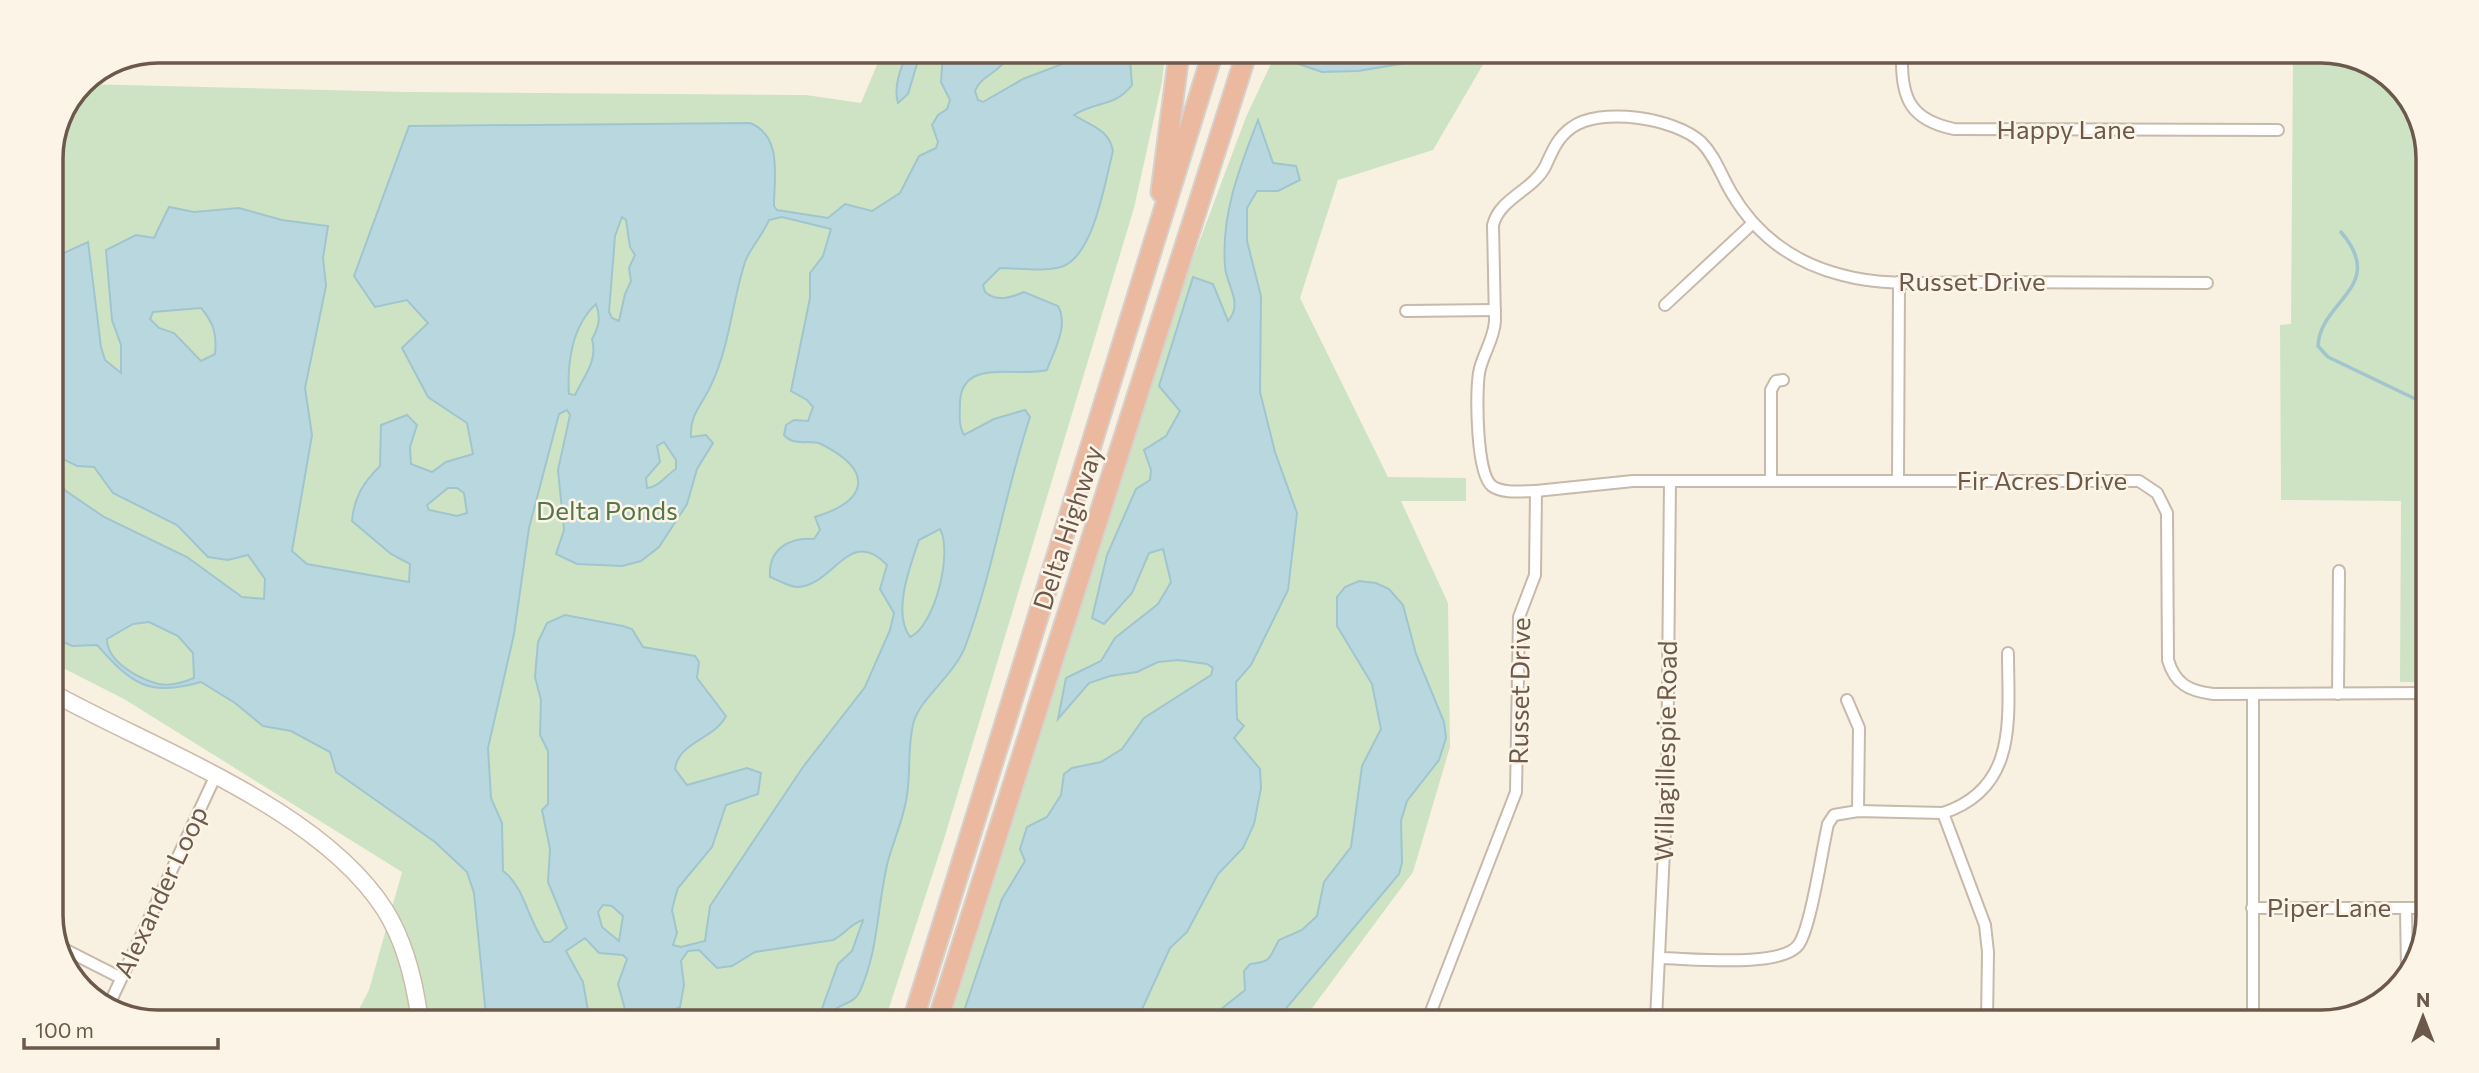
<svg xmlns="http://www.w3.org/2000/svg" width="2479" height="1073" font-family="Commissioner,sans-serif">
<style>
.green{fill:#cee3c3}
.water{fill:#b9d7df;stroke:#a1c5cf;stroke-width:2;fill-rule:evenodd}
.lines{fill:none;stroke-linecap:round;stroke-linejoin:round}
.stream{stroke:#a1c5cf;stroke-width:3.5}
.minor-casing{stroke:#c7b9ab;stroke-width:14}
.secondary-casing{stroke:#ccbbab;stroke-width:19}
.motorway-casing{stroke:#d6d1cd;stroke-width:23}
.minor{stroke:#fff;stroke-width:10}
.secondary{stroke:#fff;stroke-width:16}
.motorway{stroke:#ebb8a0;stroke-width:19}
.labels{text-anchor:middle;stroke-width:5;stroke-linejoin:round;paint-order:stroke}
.street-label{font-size:26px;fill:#6c594c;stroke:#fcf5e7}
.park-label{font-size:26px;fill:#547649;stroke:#fcf5e7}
.rim{fill:none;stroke:#6c594c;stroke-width:3.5}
</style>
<rect width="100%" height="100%" fill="#f8f1e2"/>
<!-- green -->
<g class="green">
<path d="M882 53 1165 54 1162 82 1134 208 944 839 886 1017 356 1015 369 990 402 872 124 699 51 662V151L82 84 408 92 806 95 861 103Z"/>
<path d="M1275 55 1488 56 1433 150 1338 180 1300 298 1388 477 1466 478V501H1401L1448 603 1450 747 1413 872 1304 1019 951 1017 1189 269 1246 117Z"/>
<path d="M2293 59 2363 60 2371 65V76C2410 78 2416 120 2428 151L2423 682H2400L2401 501 2281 500 2280 325 2291 324Z"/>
</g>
<!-- water -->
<g class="water">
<path d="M907 53 920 54 908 94 898 103C893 87 901 68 907 53Z"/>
<path d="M943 54H1011C1000 73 981 75 975 91L978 100 983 102 1023 79 1065 63 1074 54 1125 55 1130 60 1132 85C1114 108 1098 100 1074 115 1091 126 1109 129 1113 151 1105 181 1094 257 1061 267 1042 272 1019 268 1000 268L983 285 985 292C997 302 1010 298 1024 292L1058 306C1069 326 1054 350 1047 370 1017 378 962 357 960 402 960 414 958 425 964 435L994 419 1025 410 1030 417C1005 492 993 572 965 647 954 675 921 698 914 721 907 745 911 771 907 795 904 818 894 839 888 861 877 905 879 949 860 991 854 1006 836 1002 829 1017H819L838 964 852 951 863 920C850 924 845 934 833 940L755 952 732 966 717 968 699 950 688 951 681 961 684 985 680 1007C663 1015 644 1022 626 1013L618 984 627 959 623 955 599 953 585 938 566 951 583 982 589 1016H486L474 893 467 872 435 842 336 772 330 752 291 731 263 726 235 703 201 682C147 697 132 684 97 645L72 646 51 636V472L66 491 104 517 187 557 242 597 264 599 265 579 248 555 228 560 208 557 177 525 113 493 94 467 77 466 51 453V336L58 332 60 327 51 319V259L88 242 101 347 105 360 121 373V345L112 320 106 250 136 235 154 238 169 207 194 212 239 208 282 220 328 226 323 258 326 286 305 388 312 435 292 551 307 564 409 582 410 564 391 554 352 521C354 497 363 483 380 466L381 425 407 415 417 425 410 447 411 464 432 472 446 462 473 454 467 423 428 397 402 348 428 323 407 300 375 307 354 276 409 126 750 123C783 136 774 177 774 206L777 210 828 218 845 204 872 211 900 193 919 156 936 148 938 142 932 125 938 115 947 109 950 100 941 82ZM622 217 626 220 630 247 635 255 629 268 631 281 625 294 619 321 612 318 609 312 615 236ZM782 217 831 229 823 256 810 273V298L791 391 807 400 813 407 808 421 794 420 786 425 784 435C794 447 809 439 821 444 873 470 870 500 815 517L820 530 814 539C788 537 768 550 770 577 778 580 788 586 796 587 834 587 848 525 887 565L880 589 894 613 890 630 865 687 803 767 710 906 705 941 681 947 673 945 677 933 672 910 675 898 678 888 712 847 726 805 758 794 761 773 747 768 687 785 675 769C679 741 715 739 726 716L697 678 699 662 695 656 643 647 632 629 623 626 565 615 547 623 538 642 535 677 541 700 540 735 548 751V804L542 810 550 849 548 882 567 928 550 942H544C528 920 524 886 503 871L502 823 491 798 488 748 514 634 529 528 559 414 567 410 570 415 558 470 564 530 556 554 577 564 622 566 641 561 659 547 687 504 697 469 713 443 706 435 691 437C689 414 704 403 712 383 730 344 732 302 745 262 750 248 763 235 769 220ZM596 304C601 318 599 327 592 339 598 361 584 376 575 395L569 394C567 363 572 326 596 304ZM201 308C214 323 217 335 215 354L201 361 174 333 159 328 150 319 153 312ZM664 442 676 460V469C666 475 658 488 647 488L646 478 660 462 657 446ZM448 488H457L464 493 467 513 457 516 429 510 427 505ZM940 529C953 552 935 626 910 637 892 613 910 566 919 540ZM149 622 178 636 193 653 194 678C182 683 167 687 155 683 136 677 107 661 107 639L133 624ZM603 905 612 906 623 916 619 941 602 927 598 912Z"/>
<path d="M1291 55H1432L1430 59 1358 71 1322 72 1290 61Z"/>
<path d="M1258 120 1273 163 1296 166 1300 180 1278 191H1257L1247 208V241L1261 296 1260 392 1275 452 1297 513 1288 590 1251 665 1236 682 1237 719 1244 726 1234 738 1260 769 1261 788 1254 824 1243 848 1218 874 1187 932 1170 948 1138 1018 962 1017 1002 899 1025 861 1020 849 1027 827 1047 817 1061 795 1064 774 1072 768 1101 762 1122 749 1144 718 1211 675 1213 668 1207 664 1178 660 1158 662 1137 672 1110 676 1089 683 1058 719 1066 678 1101 661 1115 638 1158 604 1171 582 1163 549 1149 553 1132 593 1104 624 1092 618 1107 555 1136 489 1150 480 1151 470 1144 450 1166 436 1180 411 1159 386 1193 277 1213 284 1228 321C1244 302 1226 286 1225 266 1221 213 1240 167 1258 120Z"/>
<path d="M1359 581 1376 583 1389 589 1403 605 1416 654 1444 722 1446 738 1439 760 1407 801 1401 821 1402 863 1399 874 1278 1018H1210L1245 990 1244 971 1250 964C1274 961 1268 958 1279 940L1302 930 1317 916 1324 882 1351 847 1362 766 1381 729 1372 684 1337 626V597L1345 587Z"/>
</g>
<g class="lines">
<!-- stream -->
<path class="stream" d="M2341 232C2388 287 2320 300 2318 346L2328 357 2426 404"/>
<defs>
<g id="minor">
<path d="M1902 57C1901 99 1911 120 1954 129L2278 130"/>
<path d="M1665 305 1753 223"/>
<path d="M1406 311 1495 310"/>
<path d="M1771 481V390L1776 381 1783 380"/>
<path d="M1898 481 1899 282"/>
<path d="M1536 491 1633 481H2139L2157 493 2167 513 2168 660C2175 684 2189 691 2213 694L2423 693"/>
<path d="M2338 694 2339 571"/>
<path d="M1847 700 1859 728 1858 811"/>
<path d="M2252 908H2421"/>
<path d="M2406 908 2407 971"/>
<path d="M60 947 121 978"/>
<path d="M1659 958C1688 958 1783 969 1799 944 1811 926 1822 850 1828 824L1834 815 1858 811 1943 813"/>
<path d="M108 1007 215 777"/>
<path d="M1428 1019 1516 792 1519 617 1535 575 1536 491C1523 491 1503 494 1492 486 1476 474 1476 394 1479 373 1482 355 1494 340 1495 321L1493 225C1500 198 1532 191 1545 167 1552 152 1557 138 1571 128 1600 106 1675 118 1701 142 1715 156 1721 175 1731 192 1756 235 1794 263 1842 275 1886 287 1934 282 1979 282 2055 282 2131 282 2207 283"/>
<path d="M1656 1020 1667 787 1670 481"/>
<path d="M1987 1021 1988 952 1985 925 1943 813C2019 788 2008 717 2008 653"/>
<path d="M2253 1022V695"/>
</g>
<path id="secondary" d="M51 692C155 750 320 808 385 910 405 942 414 979 419 1015"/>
<g id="motorway">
<path d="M1161 192 1179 54"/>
<path d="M914 1017 1212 55"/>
<path d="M939 1017 1246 55"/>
</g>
</defs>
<!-- minor casing -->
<use href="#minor" class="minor-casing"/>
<!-- secondary casing -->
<use href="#secondary" class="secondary-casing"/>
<!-- motorway casing -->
<use href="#motorway" class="motorway-casing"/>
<!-- minor -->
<use href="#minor" class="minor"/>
<!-- secondary -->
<use href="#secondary" class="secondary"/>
<!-- motorway -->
<use href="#motorway" class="motorway"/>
</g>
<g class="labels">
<!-- street labels -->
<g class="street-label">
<text x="2066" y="139">Happy Lane</text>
<text x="1972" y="291">Russet Drive</text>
<text x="2042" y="490">Fir Acres Drive</text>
<text transform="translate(1068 528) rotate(-72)" y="9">Delta Highway</text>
<text transform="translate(1520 691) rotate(-89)" y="9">Russet Drive</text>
<text transform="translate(1666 751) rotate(-89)" y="9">Willagillespie Road</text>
<text transform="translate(161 892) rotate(-65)" y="9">Alexander Loop</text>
<text x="2329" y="917">Piper Lane</text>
</g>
<!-- park labels -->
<g class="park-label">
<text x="607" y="520">Delta Ponds</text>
</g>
</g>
<!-- crop -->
<path d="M0 0H2479V1073H0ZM158 63H2321A95 95 0 0 1 2416 158V915A95 95 0 0 1 2321 1010H158A95 95 0 0 1 63 915V158A95 95 0 0 1 158 63Z" fill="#fcf5e7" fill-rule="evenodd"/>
<path class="rim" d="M158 63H2321A95 95 0 0 1 2416 158V915A95 95 0 0 1 2321 1010H158A95 95 0 0 1 63 915V158A95 95 0 0 1 158 63Z"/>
<!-- north arrow -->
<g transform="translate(2423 1017)" stroke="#fcf5e7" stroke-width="5" paint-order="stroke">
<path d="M0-5L12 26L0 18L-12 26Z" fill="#6c594c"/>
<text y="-10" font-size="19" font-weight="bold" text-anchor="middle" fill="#6c594c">N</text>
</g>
<!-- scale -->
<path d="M24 1038v10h194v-10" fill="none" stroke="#6c594c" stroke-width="3.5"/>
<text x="35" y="1038" font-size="21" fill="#6c594c" stroke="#fcf5e7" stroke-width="5" paint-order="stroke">100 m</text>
</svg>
